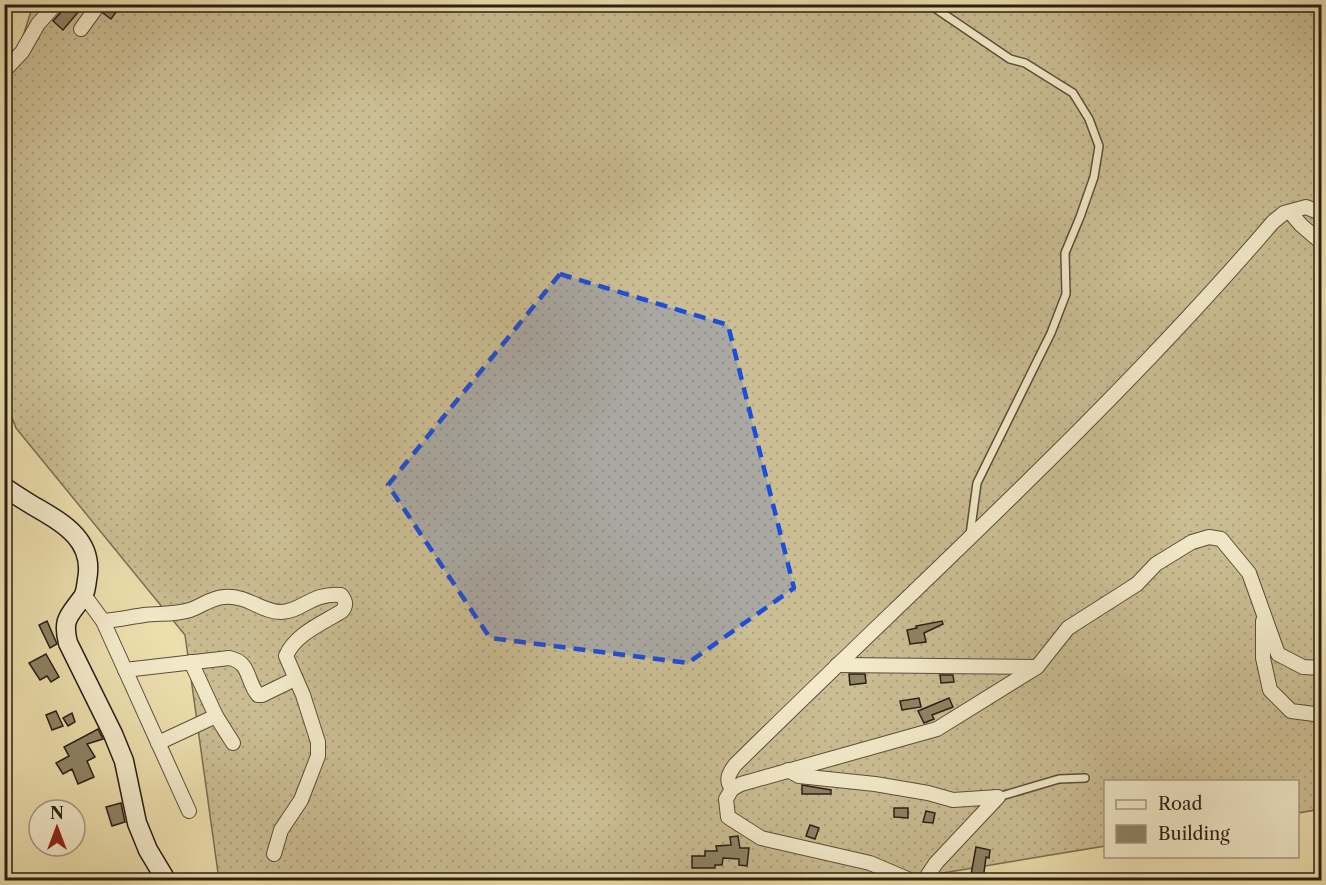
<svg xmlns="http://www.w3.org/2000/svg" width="1326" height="885" font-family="'Libre Caslon Text',serif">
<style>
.grass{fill:url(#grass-dots);stroke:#7b6e54;stroke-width:1.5}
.building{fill:#8f8365;stroke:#2a1f15;stroke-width:1.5}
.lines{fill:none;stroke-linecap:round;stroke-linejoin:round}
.lane-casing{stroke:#5b4f3b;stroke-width:10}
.street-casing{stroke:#5b4f3b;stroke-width:16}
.secondary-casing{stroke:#2a1f15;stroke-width:21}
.lane{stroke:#f3eaca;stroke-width:7}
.street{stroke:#f3eaca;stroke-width:14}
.secondary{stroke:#f3eaca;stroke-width:18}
.marked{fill:#1d4ed8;fill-opacity:0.2;stroke:#1d4ed8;stroke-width:4.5;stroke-dasharray:12 8;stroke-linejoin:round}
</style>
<defs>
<pattern id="grass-dots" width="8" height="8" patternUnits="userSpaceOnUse" patternTransform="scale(1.5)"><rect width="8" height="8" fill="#ccbe94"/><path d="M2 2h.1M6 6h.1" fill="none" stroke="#afa37f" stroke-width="1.8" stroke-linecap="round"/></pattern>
</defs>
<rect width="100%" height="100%" fill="#eddfae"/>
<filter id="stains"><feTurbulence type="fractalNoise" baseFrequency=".00333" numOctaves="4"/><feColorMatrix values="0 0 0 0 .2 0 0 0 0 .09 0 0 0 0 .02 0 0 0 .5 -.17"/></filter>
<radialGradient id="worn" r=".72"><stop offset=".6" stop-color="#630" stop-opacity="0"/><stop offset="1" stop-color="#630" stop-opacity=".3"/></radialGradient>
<!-- grass -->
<path class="grass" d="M33 5H1321V809L1298 813V782H1106L1105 846 901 880H219L185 635 16 428 5 400V92Z"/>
<!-- building -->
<g class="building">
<path d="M65 4H85L63 30 53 21 63 10Z"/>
<path d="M108 4H122L111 19 103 13Z"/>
<path d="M47 621 57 644 50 648 39 625Z"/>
<path d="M942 621 943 624 924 633 926 642 910 644 907 630 917 628 916 626Z"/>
<path d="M46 654 59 677 51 682 47 676 40 680 29 663Z"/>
<path d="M849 674H865L866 683 850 685Z"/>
<path d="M940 675H953L954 682 941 683Z"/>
<path d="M919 698 921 707 902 710 900 701Z"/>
<path d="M949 698 953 707 932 715 934 719 924 723 918 711Z"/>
<path d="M56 711 63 726 52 730 46 715Z"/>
<path d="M72 713 75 722 68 726 63 718Z"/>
<path d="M98 729 103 739 87 744 95 757 87 761 94 777 78 784 72 769 63 774 56 763 69 756 64 747Z"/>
<path d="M802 785 831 790V794H802Z"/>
<path d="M121 803 125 822 112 826 106 807Z"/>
<path d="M894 808H908V818L894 817Z"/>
<path d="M926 811 935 813 933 823 923 822Z"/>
<path d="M810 825 819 828 815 839 806 836Z"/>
<path d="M738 836 740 848H749L747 866 739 865V859L723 858 722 865H715V868H692V856H705V851H717L716 846 731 845 730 837Z"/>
<path d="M976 847 990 850 989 858 986 857 983 880H970Z"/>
</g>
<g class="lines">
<defs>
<g id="lane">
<path d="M929 4 1010 59 1025 63 1073 93 1089 119 1099 146 1094 177 1080 217 1065 253 1066 294 1051 333 977 483 970 535"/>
<path d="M998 797 1059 779 1085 778"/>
</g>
<g id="street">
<path d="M81 29 99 4"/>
<path d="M4 71 22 52 38 24 56 4"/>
<path d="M1290 212 1301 225 1322 243"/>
<path d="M84 595 103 621 189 811"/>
<path d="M103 621C117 620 130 617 144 615 159 613 174 615 190 610 202 606 210 598 224 597 248 595 261 612 281 612 301 612 312 592 341 595 346 601 347 605 342 611 323 623 295 634 286 656L303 695 318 742V756L301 800 281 830 274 854"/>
<path d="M1263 621V658L1270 690 1291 711 1322 715"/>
<path d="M191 662 216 716 233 743"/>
<path d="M837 665 1037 667"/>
<path d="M125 670 229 658C251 662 246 681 258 695H262L295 679"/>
<path d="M158 743 216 716"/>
<path d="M788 770 799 776 875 784 928 793 953 800 998 797 936 863 926 878 932 880"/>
<path d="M732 789C725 780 729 773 735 765 916 586 1107 416 1273 222L1284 213 1306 207 1318 212 1322 216"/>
<path d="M910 880 870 863 761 838 728 817 726 799 732 789 741 784 937 729 1037 667 1068 628 1137 584 1156 564 1192 542 1209 537 1221 539 1249 573 1278 654 1303 667 1322 668"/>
</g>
<path id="secondary" d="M4 487C13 493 22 499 32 505 61 522 95 539 87 580 86 586 86 593 82 598 69 616 62 619 68 643L113 734 124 761 137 823 148 850 166 880"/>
</defs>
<!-- lane casing -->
<use href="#lane" class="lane-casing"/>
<!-- street casing -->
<use href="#street" class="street-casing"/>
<!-- secondary casing -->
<use href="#secondary" class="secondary-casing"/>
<!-- lane -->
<use href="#lane" class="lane"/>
<!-- street -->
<use href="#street" class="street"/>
<!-- secondary -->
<use href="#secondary" class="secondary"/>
</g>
<!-- marked area -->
<path class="marked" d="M560 274 728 325 794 588 688 663 490 638 388 485Z"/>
<!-- margin -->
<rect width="1326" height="885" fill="none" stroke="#eddfae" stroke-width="24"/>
<rect x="6" y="6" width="1314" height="873" fill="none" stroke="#2a1f15" stroke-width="3"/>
<rect x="12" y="12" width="1302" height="861" fill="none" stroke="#2a1f15" stroke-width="1.5"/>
<!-- legend -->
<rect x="1104" y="780" width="195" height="78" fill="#f3eaca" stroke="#a39982" stroke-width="1.5"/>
<rect x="1116" y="800" width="30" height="9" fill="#f3eaca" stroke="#a39982" stroke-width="1.5"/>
<text x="1158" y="810" font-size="18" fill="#2a1f15">Road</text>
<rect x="1116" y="825" width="30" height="18" fill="#8f8365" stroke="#a39982" stroke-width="1.5"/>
<text x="1158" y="840" font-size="18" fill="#2a1f15">Building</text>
<!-- north arrow -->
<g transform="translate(57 828)"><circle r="28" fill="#f3eaca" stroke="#a39982" stroke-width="1.5"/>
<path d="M0-4.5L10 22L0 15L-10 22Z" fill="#8f2418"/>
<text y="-9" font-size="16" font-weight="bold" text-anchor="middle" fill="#2a1f15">N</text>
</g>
<rect width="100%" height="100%" filter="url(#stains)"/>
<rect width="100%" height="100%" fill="url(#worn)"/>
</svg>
